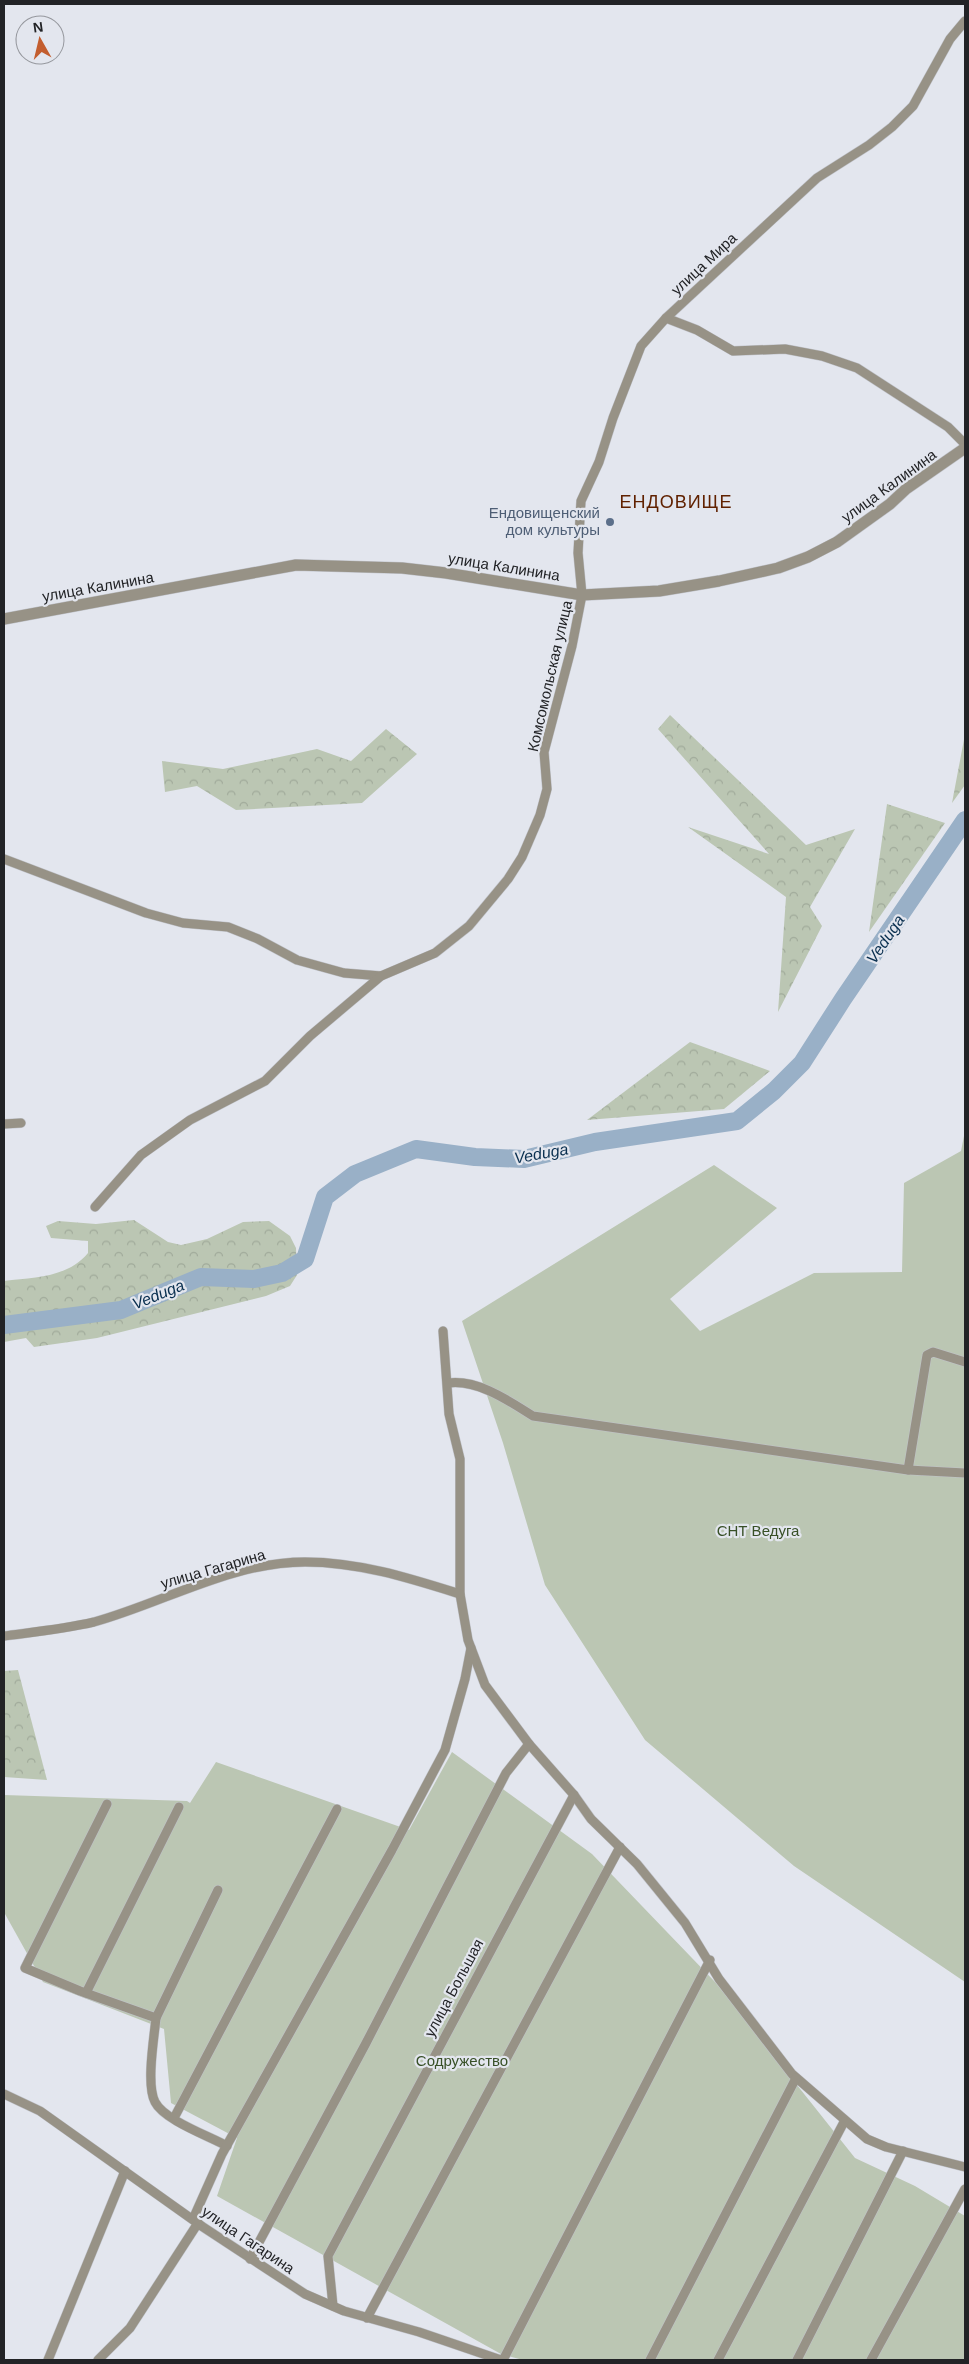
<svg xmlns="http://www.w3.org/2000/svg" width="969" height="2364" font-family="Arial,sans-serif">
<style>
.forest{fill:url(#forest-crowns)}
.garden{fill:#bbc6b3}
.lines{fill:none;stroke-linecap:round;stroke-linejoin:round}
.river{stroke:#99b0c7;stroke-width:18}
.minor-casing{stroke:#c0c3ca;stroke-width:10}
.tertiary-casing{stroke:#c0c3ca;stroke-width:12}
.minor{stroke:#979286;stroke-width:9}
.tertiary{stroke:#979286;stroke-width:11}
.service-dot{fill:#5c6f8a;stroke:#e3e6ee;stroke-width:2}
.labels{text-anchor:middle;stroke-width:4.5;stroke-linejoin:round;paint-order:stroke}
.street-label{font-size:15px;fill:#222326;stroke:#e3e6ee}
.service-label{font-size:15px;fill:#4e5e75;stroke:#e3e6ee;text-anchor:end}
.park-label{font-size:15px;fill:#385027;stroke:#e3e6ee}
.water-label{font-size:16px;font-style:italic;fill:#092f4f;stroke:#e3e6ee}
.quarter-label{font-size:18px;letter-spacing:1px;fill:#602100;stroke:#e3e6ee}
</style>
<defs>
<pattern id="forest-crowns" width="20" height="18" patternUnits="userSpaceOnUse" patternTransform="scale(1.25)"><rect width="20" height="18" fill="#bbc6b3"/><path d="M2 6a3 3 0 1 1 6 0M12 15a3 3 0 1 1 6 0" fill="none" stroke="#a0aa9a"/></pattern>
</defs>
<rect width="100%" height="100%" fill="#e3e6ee"/>
<!-- forest -->
<g class="forest">
<path d="M670 715 806 845 855 829 810 907 822 926 778 1012 786 897 688 827 769 854 658 729Z"/>
<path d="M386 729 417 754 362 803 236 810 197 786 165 792 162 761 223 769 317 749 351 761Z"/>
<path d="M965 734V785L952 803Z"/>
<path d="M887 804 945 823 869 932Z"/>
<path d="M690 1042 770 1071 724 1109 587 1120Z"/>
<path d="M134 1220 168 1242 181 1245 207 1239 243 1222 269 1221 290 1236 296 1248 297 1275 290 1286 266 1296 97 1338 34 1347 26 1338 4 1342V1281C35 1277 67 1278 88 1253V1241L51 1238 46 1226 58 1221 96 1224Z"/>
<path d="M18 1670 47 1780 4 1777V1671Z"/>
</g>
<!-- garden -->
<g class="garden">
<path d="M965 1131V1982L794 1866 645 1740 545 1585 503 1443 462 1321 714 1165 777 1208 670 1299 700 1331 814 1273 902 1272 904 1183 961 1151Z"/>
<path d="M452 1752 592 1854 716 1983 855 2158 915 2186 965 2216V2360H523L501 2354 217 2196 237 2138 171 2103 164 2029 43 1982 5 1914 4 1795 187 1801 190 1803 216 1762 409 1830Z"/>
</g>
<g class="lines">
<!-- river -->
<path class="river" d="M4 1325 121 1310 201 1277 254 1279 282 1273 305 1259 325 1197 355 1174 416 1149 475 1157 524 1159 595 1142 737 1121 774 1091 802 1063 843 999 965 820"/>
<defs>
<g id="minor">
<path d="M666 318 697 330 733 351 785 349 822 356 857 368 948 427 965 444"/>
<path d="M4 859 146 913 183 923 228 927 258 939 297 960 344 973 381 976"/>
<path d="M4 1124 21 1123"/>
<path d="M95 1207 141 1155 190 1120 265 1081 310 1036 381 976 435 953 469 926 508 879 522 857 540 815 547 789 544 752 572 646 582 595 578 553 581 501 599 462 613 418 641 346 666 318 817 178 869 145 892 127 913 106 950 39 965 21"/>
<path d="M443 1331 449 1414 460 1459V1594L468 1640 485 1685 529 1744 574 1795 591 1819 637 1864 685 1923 719 1979 792 2074 867 2139 886 2147 965 2167"/>
<path d="M448 1383C478 1379 509 1401 533 1416L908 1470 927 1355 933 1352 965 1362"/>
<path d="M908 1470 965 1473"/>
<path d="M4 1636C34 1632 64 1629 94 1622 163 1603 231 1562 305 1562 359 1562 409 1578 460 1594"/>
<path d="M107 1804 25 1968 80 1991 156 2018C154 2038 146 2085 155 2102 164 2120 209 2136 227 2146"/>
<path d="M86 1993 179 1807"/>
<path d="M156 2018 218 1890"/>
<path d="M4 2094 40 2111 203 2227 305 2294 344 2311 419 2332 501 2360"/>
<path d="M174 2118 337 1809"/>
<path d="M193 2219 222 2154 392 1850 445 1750 465 1679 471 1648"/>
<path d="M250 2259 365 2045 506 1773 529 1744"/>
<path d="M333 2306 328 2256 574 1795"/>
<path d="M367 2318 620 1847"/>
<path d="M48 2360 125 2171"/>
<path d="M98 2360 130 2328 198 2223"/>
<path d="M503 2360 710 1960"/>
<path d="M650 2360 796 2078"/>
<path d="M718 2360 844 2122"/>
<path d="M797 2360 903 2151"/>
<path d="M871 2360 965 2189"/>
</g>
<path id="tertiary" d="M4 619 296 565 402 568 446 573 582 595 659 591 719 581 778 568 808 557 837 542 890 504 906 489 965 448"/>
</defs>
<!-- minor casing -->
<use href="#minor" class="minor-casing"/>
<!-- tertiary casing -->
<use href="#tertiary" class="tertiary-casing"/>
<!-- minor -->
<use href="#minor" class="minor"/>
<!-- tertiary -->
<use href="#tertiary" class="tertiary"/>
</g>
<!-- markers -->
<circle class="service-dot" cx="610" cy="522" r="5"/>
<g class="labels">
<!-- street labels -->
<g class="street-label">
<text transform="translate(704 264) rotate(-43)" y="5">улица Мира</text>
<text transform="translate(889 486) rotate(-36)" y="5">улица Калинина</text>
<text transform="translate(504 567) rotate(9)" y="5">улица Калинина</text>
<text transform="translate(98 587) rotate(-10)" y="5">улица Калинина</text>
<text transform="translate(550 676) rotate(-77)" y="5">Комсомольская улица</text>
<text transform="translate(213 1569) rotate(-16)" y="5">улица Гагарина</text>
<text transform="translate(454 1988) rotate(-62)" y="5">улица Большая</text>
<text transform="translate(248 2240) rotate(34)" y="5">улица Гагарина</text>
</g>
<!-- service labels -->
<g class="service-label">
<text x="600" y="518">Ендовищенский<tspan x="600" dy="17">дом культуры</tspan></text>
</g>
<!-- park labels -->
<g class="park-label">
<text x="758" y="1536">СНТ Ведуга</text>
<text x="462" y="2066">Содружество</text>
</g>
<!-- water labels -->
<g class="water-label">
<text transform="translate(885 939) rotate(-56)" y="6">Veduga</text>
<text transform="translate(541 1153) rotate(-10)" y="6">Veduga</text>
<text transform="translate(158 1294) rotate(-22)" y="6">Veduga</text>
</g>
<!-- quarter labels -->
<g class="quarter-label">
<text x="676" y="508">ЕНДОВИЩЕ</text>
</g>
</g>
<!-- border -->
<rect width="969" height="2364" fill="none" stroke="#222326" stroke-width="10"/>
<!-- north arrow -->
<g transform="translate(40 40) rotate(352)"><circle r="24" fill="#e3e6ee" stroke="#96989e"/>
<path d="M0-4L9 19L0 12L-9 19Z" fill="#c35d2e"/>
<text y="-8" font-size="14" font-weight="bold" text-anchor="middle" fill="#222326">N</text>
</g>
</svg>
